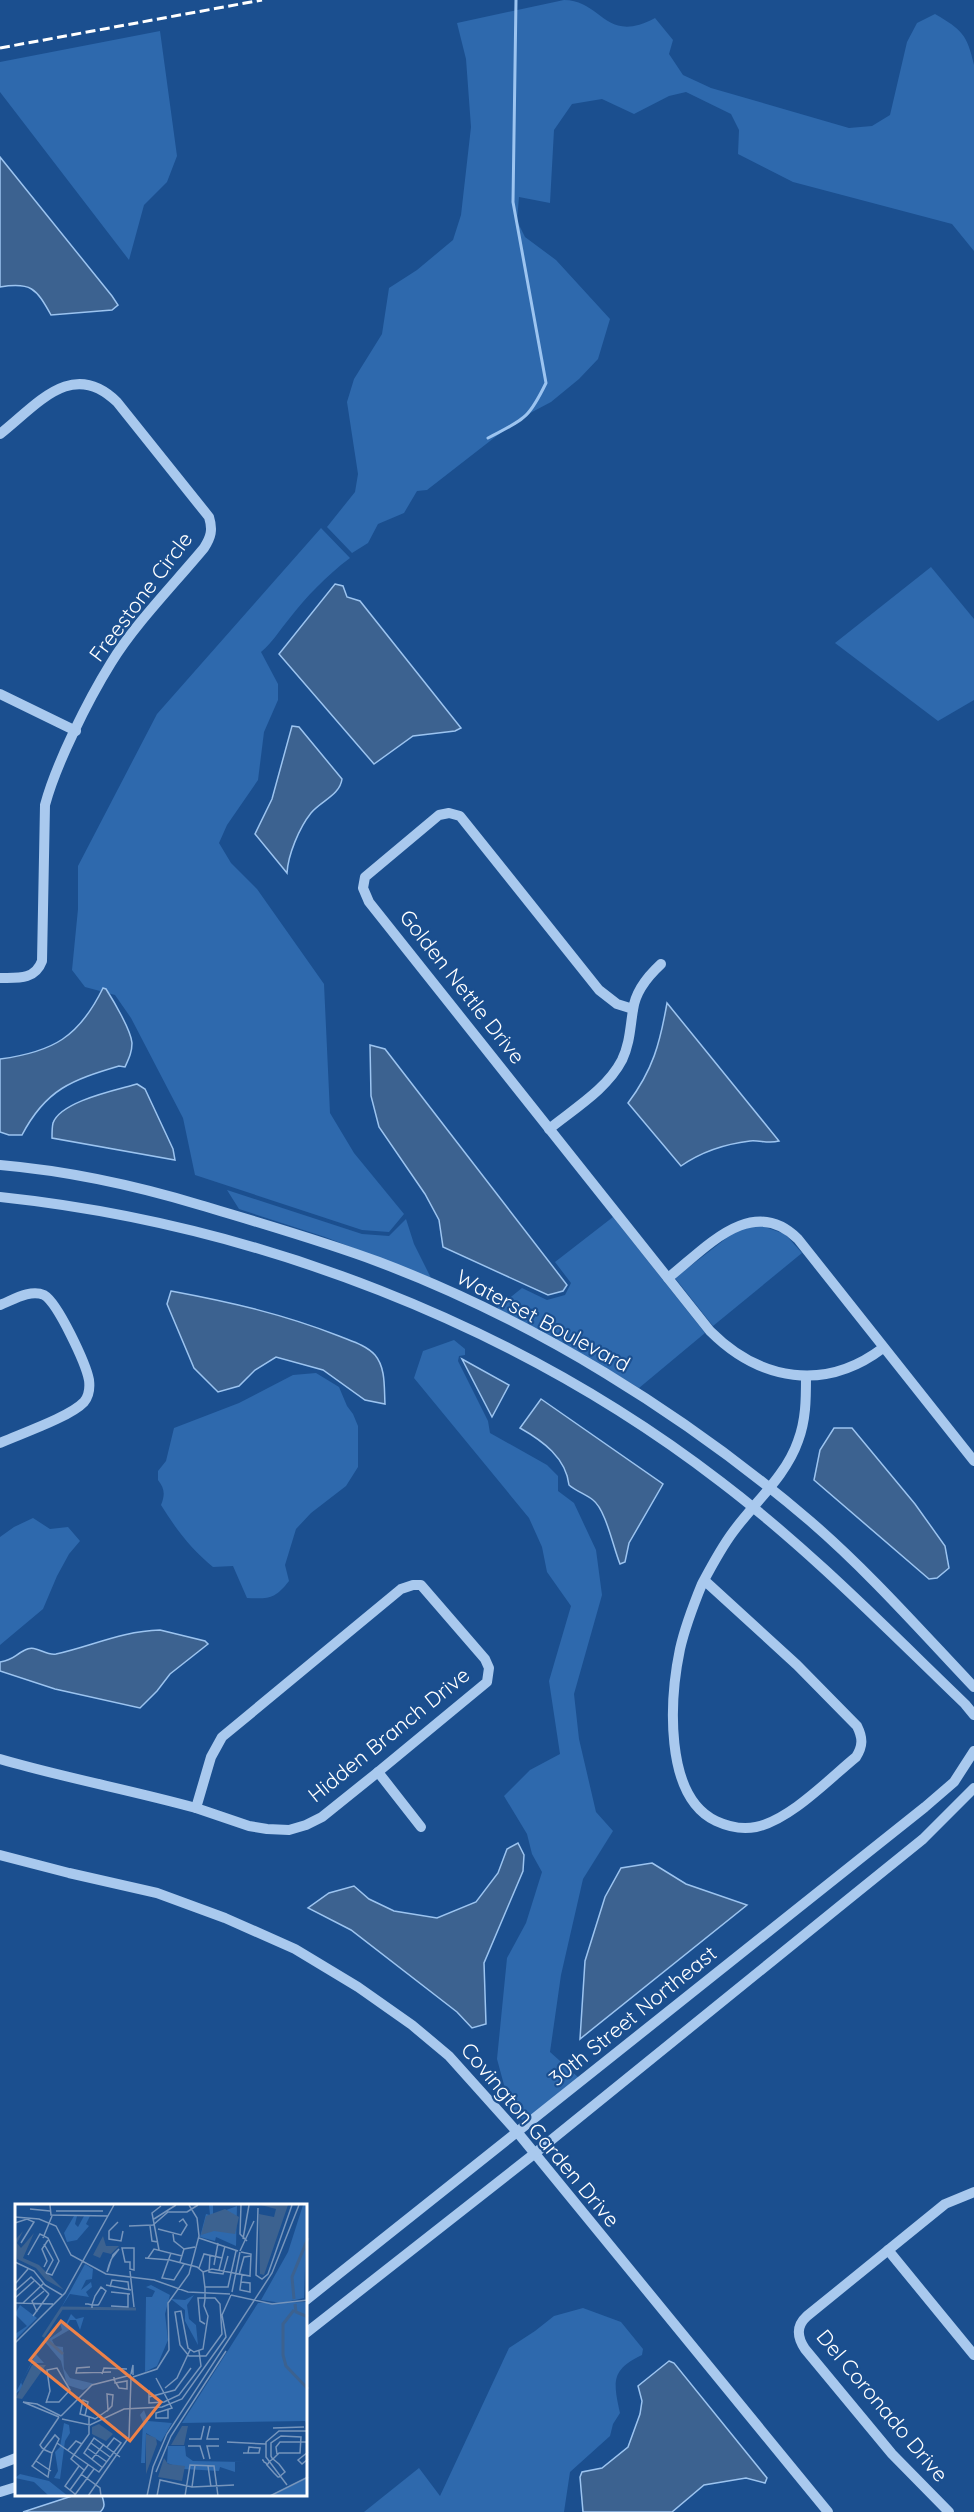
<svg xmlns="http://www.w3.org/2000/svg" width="974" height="2512" font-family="Quicksand,sans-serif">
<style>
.green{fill:#2e69ad}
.water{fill:#3c6290;stroke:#9cc4f0;stroke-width:1.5}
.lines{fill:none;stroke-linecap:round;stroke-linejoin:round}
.stream{stroke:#9cc4f0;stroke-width:3}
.minor{stroke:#a9c9ee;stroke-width:10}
.rail{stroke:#fff;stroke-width:3;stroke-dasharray:10 4.5;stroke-linecap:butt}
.labels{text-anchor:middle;stroke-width:4.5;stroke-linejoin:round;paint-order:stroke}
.street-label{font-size:21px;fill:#fff;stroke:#1b4f8f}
.inset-river{fill:none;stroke:#3c6290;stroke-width:3}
.inset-road{fill:none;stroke:#7695bc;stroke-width:1.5}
.view{fill:#ee8249;fill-opacity:0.15;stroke:#ee8249;stroke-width:3}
.inset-edge{fill:none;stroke:#fff;stroke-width:3}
</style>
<rect width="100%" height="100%" fill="#1b4f8f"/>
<!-- green -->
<g class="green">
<path d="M564 0C602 0 605 45 655 18L673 40 669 54 683 75 711 88 849 128 872 126 890 115 907 42 917 23 935 14C962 30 967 34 974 65V251L952 224 793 182 738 154 739 130 731 114 686 92 669 96 634 114 602 99 572 104 554 130 550 203 519 197 517 221 525 237 556 260 610 319 598 359 579 379 551 402 517 420 427 490 417 491 404 513 378 524 368 543 352 553 327 527 355 492 358 474 347 402 354 379 382 334 389 288 417 270 453 240 461 215 471 127 466 59 457 23Z"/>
<path d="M160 31 177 156 167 182 144 205 129 260 0 92V62Z"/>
<path d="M321 528 350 558C326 576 307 596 289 619 279 631 273 642 261 652L278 684V700L264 732 258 780 227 825 219 843 231 863 257 889 324 984 330 1113 354 1153 404 1214 389 1232 362 1230 195 1175 183 1118 131 1018 115 995 85 987 72 970 78 909V866L157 714Z"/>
<path d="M931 567 974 619V700L938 721 835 643Z"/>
<path d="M227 1190 362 1234 389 1236 406 1219 414 1244 431 1278 325 1237 239 1209Z"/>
<path d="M613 1217 705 1333 639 1388 561 1342 497 1308 522 1288 547 1300 565 1295 571 1283 555 1262Z"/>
<path d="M762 1226 785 1234 802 1253 713 1326 675 1278 733 1233 740 1229Z"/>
<path d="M454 1340 465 1349V1355L459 1356 458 1361 488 1421 490 1433 547 1465 558 1476V1491L574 1503 596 1550 602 1595 574 1694 579 1739 596 1812 613 1831 583 1879 561 1975 550 2052 579 2078 524 2122 510 2107 497 2059 507 1958 526 1923 542 1872 532 1854 527 1834 504 1796 530 1770 560 1754 549 1681 571 1606 547 1572 542 1547 529 1518 414 1378 423 1351Z"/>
<path d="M316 1373 339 1387 347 1406 353 1414 358 1426V1467L346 1486 311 1513 296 1529 285 1565 289 1581C275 1599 269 1599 247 1598L233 1566 213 1567C192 1550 175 1528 161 1505 165 1495 165 1489 158 1480V1471L166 1461 174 1428 239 1403 293 1375Z"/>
<path d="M33 1518 50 1529 68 1527 80 1541 69 1554 57 1576 43 1609 0 1645V1537L14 1527Z"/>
<path d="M583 2308 621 2322 643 2349 642 2355C611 2370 613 2381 620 2413L613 2424 610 2436 570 2472 564 2512H364L419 2468 440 2496 509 2348 535 2331 554 2316Z"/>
</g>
<!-- water -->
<g class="water">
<path d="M0 157 112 296 118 305 112 310 51 315C36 288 31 282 0 287Z"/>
<path d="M335 584 343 586 347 597 360 601 461 728 455 731 413 736 374 764 279 654Z"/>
<path d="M292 726 299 727 342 779C340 795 321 801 311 813 299 828 288 855 287 873L255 834 272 799Z"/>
<path d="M103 988 106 989C113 1000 131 1030 132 1043 132 1052 129 1058 125 1067L119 1066C72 1080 46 1089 22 1135H9L0 1132V1059C53 1052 79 1037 103 988Z"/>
<path d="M667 1003 779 1141C768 1144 760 1140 750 1141 725 1144 701 1152 681 1166L628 1103C653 1070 660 1043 667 1003Z"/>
<path d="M370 1045 385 1049 567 1285 563 1291 548 1295 443 1247 439 1220 425 1194 379 1127 371 1096Z"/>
<path d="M137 1084 145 1089 173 1149 175 1160 52 1138C52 1134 52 1127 53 1123 61 1101 117 1090 137 1084Z"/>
<path d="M171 1291C230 1302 283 1314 339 1336 351 1341 366 1345 375 1355 386 1368 384 1388 385 1404L365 1400 323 1370 276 1357 255 1370 239 1386 218 1392 194 1368 167 1304Z"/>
<path d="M462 1359 509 1385 492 1417Z"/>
<path d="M541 1399 663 1484 629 1543 625 1562 620 1564C613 1547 606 1510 593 1500 586 1494 577 1492 569 1485 566 1458 543 1441 520 1428Z"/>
<path d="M834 1428H852L915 1504 945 1546 949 1568 937 1578 929 1579 814 1480 820 1450Z"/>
<path d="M160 1630 205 1641 208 1644 170 1674 157 1691 140 1708 55 1689 0 1671V1662C15 1659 13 1656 25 1650 36 1644 45 1656 56 1654 92 1646 122 1631 160 1630Z"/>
<path d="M518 1843 524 1855 523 1871 484 1963 486 2024 472 2028 457 2012 351 1930 308 1908 329 1893 354 1886 369 1899 394 1911 437 1918 476 1902 498 1873 507 1849Z"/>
<path d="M652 1863 686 1884 747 1905 580 2039 585 1961 605 1897 621 1868Z"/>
<path d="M669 2361 674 2363 767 2478 765 2483 746 2478 704 2485 672 2512H583L580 2477 582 2472 602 2468 628 2447 640 2414 642 2401 638 2386Z"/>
<path d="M72 2496H102C104 2502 106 2507 100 2512H23Z"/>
</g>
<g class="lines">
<!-- stream -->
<path class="stream" d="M488 438C524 419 528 420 546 383L513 202 516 0"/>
<!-- minor -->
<g class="minor">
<path d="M0 434C37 405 72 358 117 402L209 517C213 530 211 537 204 548 175 583 134 625 111 663 88 700 56 764 45 805L42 961C35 980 18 978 0 978"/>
<path d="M0 694 76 731"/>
<path d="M633 1009 617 1004 599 990 460 816 449 813 439 815 365 877 363 888 369 902 710 1331C760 1381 825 1392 883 1348"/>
<path d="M549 1129C575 1108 607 1089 622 1060 630 1043 630 1028 633 1010 635 992 648 976 661 964"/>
<path d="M0 1165C69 1171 134 1185 200 1205 260 1223 320 1240 379 1262 535 1321 683 1413 810 1521 869 1572 920 1630 974 1687"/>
<path d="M0 1197C256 1224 516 1324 721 1482 809 1549 886 1628 965 1704L974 1715"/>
<path d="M668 1278C705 1249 752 1193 798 1239L974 1461"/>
<path d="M0 1305C13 1300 30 1289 44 1295 58 1303 86 1364 89 1380 90 1388 89 1396 84 1402 70 1417 20 1434 0 1443"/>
<path d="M704 1580 797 1665 857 1726C863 1738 863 1746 856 1757 829 1779 790 1820 756 1827 741 1830 729 1827 716 1821 663 1796 670 1697 680 1649 685 1627 693 1606 702 1584 711 1567 721 1548 733 1532 754 1503 786 1476 798 1441 806 1420 806 1399 806 1377"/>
<path d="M413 1585H421L485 1659 489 1668 487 1682 378 1772 322 1817 306 1825 289 1830 267 1829 249 1826 196 1808 211 1757 222 1737 401 1589Z"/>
<path d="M0 1759C65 1778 131 1790 196 1808"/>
<path d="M378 1772 421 1827"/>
<path d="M0 1855 69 1873 157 1893 225 1918 295 1949 358 1987 412 2025 449 2056 518 2133 828 2512"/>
<path d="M888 2250 974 2355"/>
<path d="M306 2300 925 1807 954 1782 974 1751"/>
<path d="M306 2333 534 2154 845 1902 923 1839 974 1788"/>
<path d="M0 2464 16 2458"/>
<path d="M0 2492 16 2487"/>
<path d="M949 2512 892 2454 805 2349C797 2337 796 2326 807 2316L945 2204 974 2192"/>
</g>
<!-- rail -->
<path class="rail" d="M0 48 262 0"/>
</g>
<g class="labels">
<!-- street labels -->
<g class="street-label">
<text transform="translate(141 597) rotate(-53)" y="7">Freestone Circle</text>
<text transform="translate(462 987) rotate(52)" y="7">Golden Nettle Drive</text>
<text transform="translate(543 1321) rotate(28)" y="7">Waterset Boulevard</text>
<text transform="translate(389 1735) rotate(-39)" y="7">Hidden Branch Drive</text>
<text transform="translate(633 2016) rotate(-39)" y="7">30th Street Northeast</text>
<text transform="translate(540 2135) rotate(50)" y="7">Covington Garden Drive</text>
<text transform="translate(882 2406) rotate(50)" y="7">Del Coronado Drive</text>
</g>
</g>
<!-- overview -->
<g transform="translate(15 2204)">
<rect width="292" height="292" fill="#1b4f8f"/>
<path d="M194 1H198V11L222 2 221 42 201 33 200 37 185 33 191 10 195 11ZM288 1H292L289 94 267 99 246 96 273 48ZM59 12H62L60 20 63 23 69 12H75L71 20 74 22 62 36 52 38 49 29ZM70 60 78 65 77 75 71 76 66 86 76 78 77 83 71 88 74 93 55 90 46 104ZM136 81 155 91 150 110 153 136 142 162 130 168 131 93H137L140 87 131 83ZM179 91 172 101 174 115 181 121 183 141 170 117V106L156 95 170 96ZM292 98V221L290 217 167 219 243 99ZM5 101 22 114 0 136V130L12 122 0 110ZM56 110 61 115 69 113 65 126 61 116H55L52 121 56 125 37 136 40 142 48 143 49 165 55 174 80 180 68 186 52 181 46 157 30 138 47 126 45 119 51 120ZM21 150 29 159H17L6 178 8 184 0 190ZM129 206 133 217 157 219 146 238 131 229 130 259H126L128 218 125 211ZM49 219 54 221 55 229 50 237 45 275 39 274 43 267 40 248 45 243ZM153 242H170L171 252 178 257 229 258H220V268L205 263 204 267 169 265 152 259ZM5 270 34 277 53 292H34L19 278 0 274ZM292 274V292H256Z" fill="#2e69ad"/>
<path d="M246 1H273L249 71 245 70 244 10 259 13 261 5ZM210 5 224 13 220 30 199 27 186 31 191 12ZM8 27 2 39 6 44 19 29 8 54 24 61 49 86 31 76 21 64 2 55 0 36ZM88 32 91 42H104L96 50 88 48 85 54 78 51ZM17 161H31L7 195 1 194ZM84 220 98 230 91 237 77 230V223ZM167 222H173L169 241H156ZM131 230 141 234 142 240 131 270ZM149 254 153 260 170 262 167 277 143 273Z" fill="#3c6290"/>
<path class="inset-river" d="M279 95 277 73 293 34M280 100 281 108 293 113M279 106 268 120V151L271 162 293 185M28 133 47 104 121 105M30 134 48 150"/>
<path class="inset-road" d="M35 1 36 11 93 12M226 1 225 30 232 37M243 4 241 71 247 75 253 70 277 1M15 5 35 7M41 7H88M0 13 24 15 41 22 56 51 91 70 139 76 173 88 215 90M139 15 161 1M103 18 94 27V35L106 37 108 27M0 19 12 15 19 18 6 39M114 22 138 21 153 8H172L183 1M135 22 137 37 143 38M143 25 166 31 172 21 168 15 164 18M158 30 159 37 169 45M28 34 37 12M184 34 223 47M228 35 234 1M29 40 38 56 31 69M107 44H119V66L115 65V58H110ZM144 46 137 9 146 2M225 47 239 17M156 49 147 74 159 76 169 60M13 51 25 30 33 34 44 57 37 71 31 69M195 51 194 68 208 70 213 52M130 54 155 56 182 63 188 68 190 84V95L189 102 193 112 188 145 179 148 173 144 166 107 160 108 165 141 174 152H191L207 130 205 100 200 94H183L185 117 190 120M133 54 139 45 167 52M96 56 97 54 98 51 104 45 97 54M96 56 93 66 92 68 94 61ZM0 58 19 67 30 81 47 91M165 58 169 45 180 43M199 61 203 39M29 63 32 57 27 45 33 36M184 64 189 50 207 54M204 66 210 42M115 67 119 103M188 68 197 65 235 72 236 50 226 48M224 71 229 53 236 52M226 78 235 79V88L225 86V85L227 71M0 80 13 65M91 81 116 86M95 83 97 76 113 78 114 86M190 83H213L221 47M0 87 16 73 34 90M96 88 115 90M217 88 225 48M216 91 257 100 293 96M0 94 19 77M0 99 38 100M8 99 29 79M70 100H73L77 101H83L84 100 91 87 86 83 80 92 77 101V104M96 102 113 103V90M22 108 17 97 29 87M18 112 34 90M0 139 50 89 99 1M75 163 62 164 61 169 96 168M87 170 89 164 112 165M116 170 118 161V171M99 173V176L100 177V179H101L104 184 112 185V177L100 179M118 173 142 165 154 146 153 99 174 70 184 32 182 14 174 1M141 174 157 204 141 209V214H153V206M150 184 162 174 175 146M134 186V199L149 198 164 191 186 162 184 147M92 190 98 191 97 202 93 206ZM134 193 160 186 176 164M31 199 35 187 32 166 42 164 55 186 44 198H31M46 212 77 181 116 171M70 212 73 198 68 196 65 210 78 214 80 215 93 206M44 213 8 198 22 200 46 212M47 215 75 221 109 205 147 203 167 195 211 133 207 111 216 91M195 222 192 235H204M258 224 289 223M174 235H186L189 222M212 238 251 240M42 239 84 268 106 239 99 234 92 243M76 239 95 253M173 242H185L189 255M72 244 92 258M53 246 61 237 67 240M293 248 283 256 287 260 293 255M37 249 33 273 17 262 18 261 29 245 40 231 44 235 37 249 30 246 29 245 27 244 25 241 44 213M228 249H244L245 244 234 243 233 249M262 250 261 243 265 238H291M77 255 89 240M195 255 192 242H204M247 256H248L249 258 251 259 252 261 259 269 263 273H264L270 268 264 260 258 255 257 254 256 252V239L266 232 286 233 285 249H264L258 255 255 257 252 261M21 257 36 267M193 262 196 283M88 264 69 249 79 234 105 253M69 266 56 255 74 230V213M141 268 156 232 211 147M66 270 85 284 86 292M272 281 251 253V238L264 227H293M177 283 180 261M55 286 73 261M60 290 50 282 64 262M59 292 79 265M73 292 114 233 116 173M132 292 138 263 152 230 257 69 284 1M142 292 145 276 177 283 219 281M170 292 175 261 199 262 203 292M255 292 293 273"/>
<path class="view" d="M46 117 146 198 115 237 15 156Z"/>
<rect width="292" height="292" class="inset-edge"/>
</g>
</svg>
